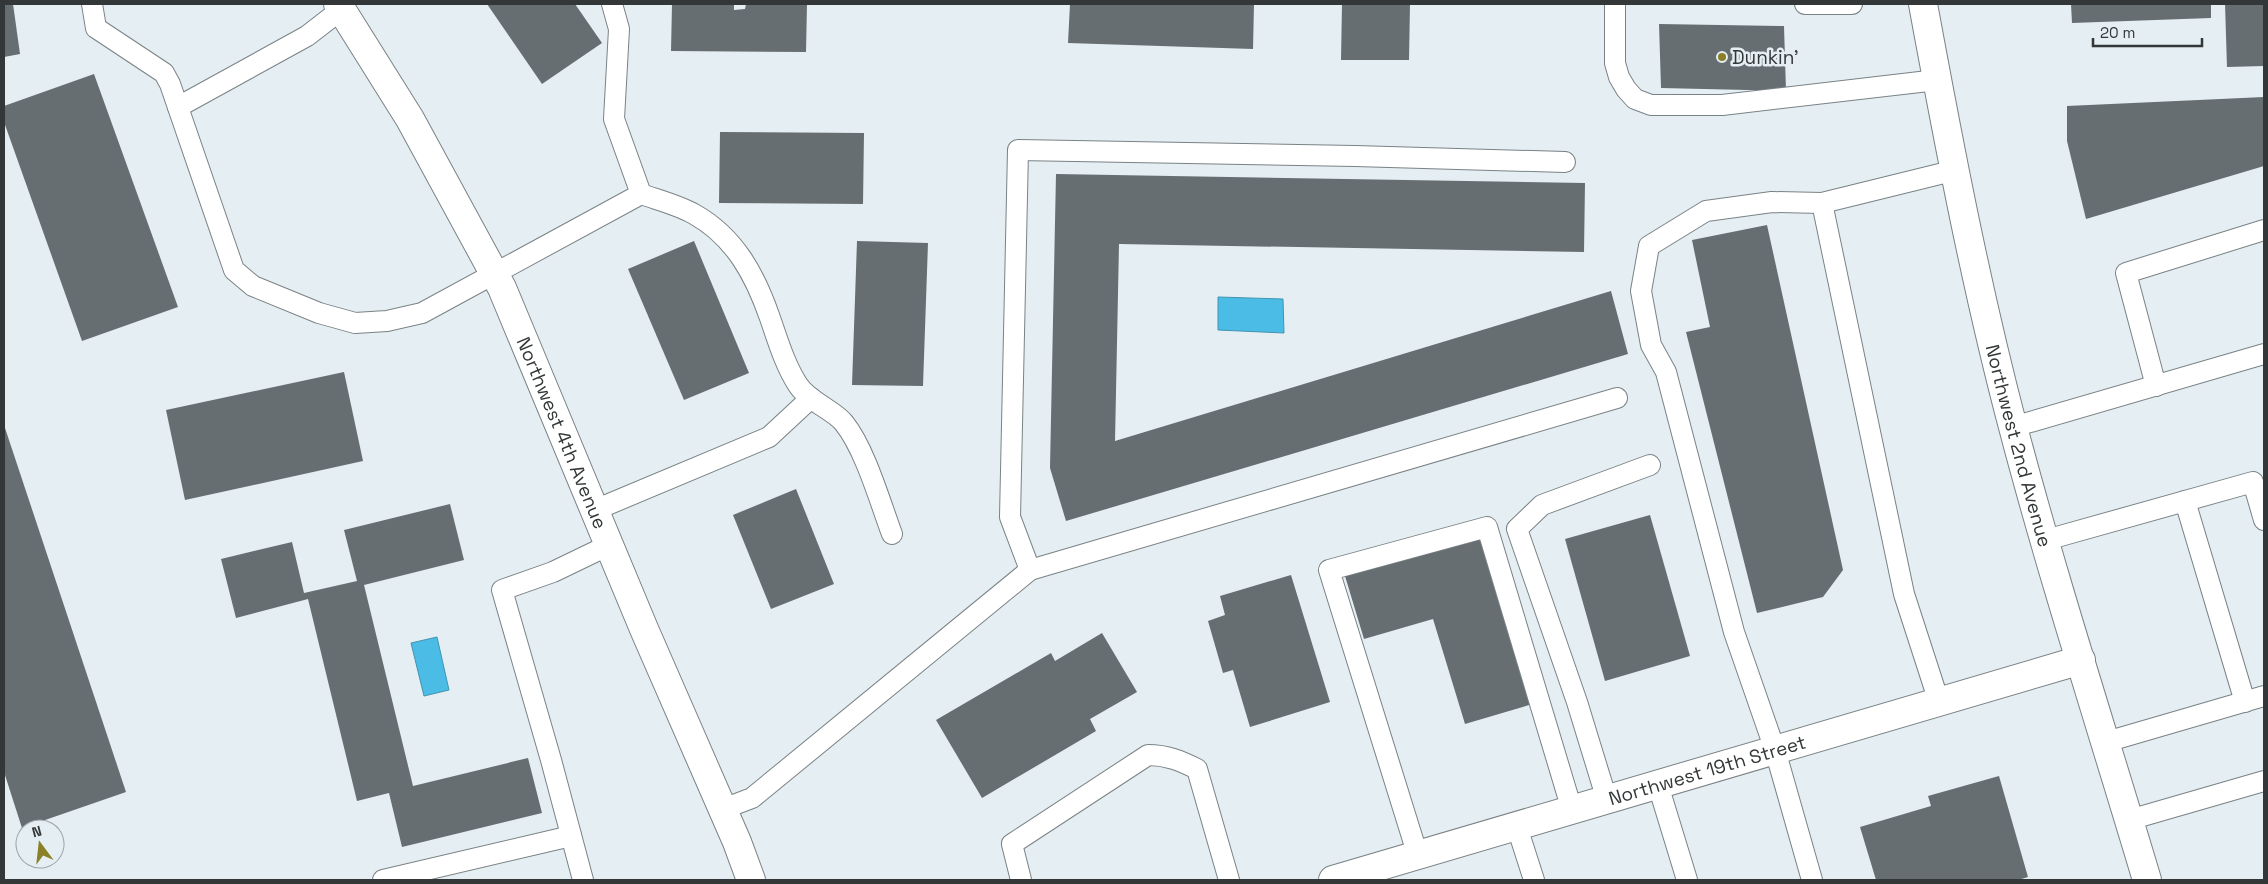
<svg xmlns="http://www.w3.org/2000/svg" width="2268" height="884" font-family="'Space Grotesk',sans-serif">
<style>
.water{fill:#4abce5;stroke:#4394b1}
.building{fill:#666e71}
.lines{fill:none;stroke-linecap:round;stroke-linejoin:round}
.lane-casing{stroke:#7a8285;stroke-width:22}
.street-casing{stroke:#7a8285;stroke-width:30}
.secondary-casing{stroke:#7a8285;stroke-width:30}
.lane{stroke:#fff;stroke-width:20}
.street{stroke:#fff;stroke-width:28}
.secondary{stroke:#fff;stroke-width:28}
.poi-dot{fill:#898028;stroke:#e5eef2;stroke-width:2}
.labels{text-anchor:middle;stroke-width:5;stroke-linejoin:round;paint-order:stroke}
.poi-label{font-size:19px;fill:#333738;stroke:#e5eef2;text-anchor:start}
.street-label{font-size:19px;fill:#333738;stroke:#e5eef2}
</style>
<rect width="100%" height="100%" fill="#e5eef2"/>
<!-- water -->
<g class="water">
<path d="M1218 297 1283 299 1284 333 1218 330Z"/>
<path d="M437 637 449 690 424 696 411 643Z"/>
</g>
<!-- building -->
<g class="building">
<path d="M4 4H13L20 54 4 57Z"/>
<path d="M487 4H575L602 43 542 84Z"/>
<path d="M672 4H734V10L745 9 746 4H807L806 52 671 51Z"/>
<path d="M1070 4H1254L1253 49 1068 43Z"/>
<path d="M1342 4H1410L1409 60H1341Z"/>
<path d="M2071 4H2211V18L2072 23Z"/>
<path d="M2225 4H2264V66L2227 67Z"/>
<path d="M1659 24 1784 26 1786 91 1661 88Z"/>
<path d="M94 74 178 307 82 341 4 122V106Z"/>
<path d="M2264 97V166L2086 219 2067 141V106Z"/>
<path d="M720 132 864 133 863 204 719 203Z"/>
<path d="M1056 174 1585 183 1584 252 1119 244 1115 441 1611 291 1628 354 1066 521 1050 468Z"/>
<path d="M1767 225 1843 570 1823 597 1757 613 1686 332 1710 327 1692 240Z"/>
<path d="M694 241 749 373 684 400 628 269Z"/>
<path d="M857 241 928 243 923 386 852 385Z"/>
<path d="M344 372 363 461 185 500 166 410Z"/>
<path d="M4 425 126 792 22 828 4 772Z"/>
<path d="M796 489 834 584 771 609 733 515Z"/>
<path d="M450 504 464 560 364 585 413 786 528 758 542 813 402 847 389 793 357 801 308 599 236 618 221 559 292 542 304 593 357 581 344 530Z"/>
<path d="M1650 515 1690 656 1605 681 1565 539Z"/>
<path d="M1484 534 1536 703 1465 724 1433 619 1364 639 1345 576Z"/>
<path d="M1291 575 1330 702 1250 727 1233 670 1223 673 1208 621 1225 615 1220 596Z"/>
<path d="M1102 633 1137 692 1090 719 1096 731 982 798 936 720 1051 653 1055 661Z"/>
<path d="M1999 776 2028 877 2018 880H1876L1860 827 1931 806 1928 796Z"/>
</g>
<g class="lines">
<defs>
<g id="lane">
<path d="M92 4 96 28 164 73 170 84 234 270 253 286 319 313 355 323 387 321 422 313 641 194 614 119 619 29 612 4"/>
<path d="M1615 4V63L1619 77 1626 89 1635 99 1651 105H1722L1937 80"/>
<path d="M1805 4H1852"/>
<path d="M178 107 307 36 342 9"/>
<path d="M641 194C658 200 678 205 694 214 735 237 755 275 770 318 778 341 785 365 798 385 809 402 834 410 844 423 865 449 880 502 892 534"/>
<path d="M2156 386 2126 273 2264 230"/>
<path d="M2013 427 2264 354"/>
<path d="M2185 501 2245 702"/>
<path d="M595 510 769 437 811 398"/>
<path d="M2046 540 2253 482 2264 520"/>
<path d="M1030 570 1617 398"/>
<path d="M1939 702 1904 594 1822 203 1956 170"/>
<path d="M2106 742 2264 696"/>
<path d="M1658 785 1687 880"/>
<path d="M1607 800 1577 702 1517 529 1542 505 1650 465"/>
<path d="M723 809 752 798 1030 570 1010 517 1018 150 1355 156 1565 162"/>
<path d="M2129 820 2264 781"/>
<path d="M1517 827 1534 880"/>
<path d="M1418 856 1329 570 1487 527 1572 810"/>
<path d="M383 880 571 836"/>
<path d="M583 880 551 760 502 590 553 572 609 545"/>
<path d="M1021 880 1012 844 1148 755C1167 755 1181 761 1197 769L1229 880"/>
<path d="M1812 880 1775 750 1734 632 1666 372 1651 345 1641 291 1649 246 1706 211 1772 202 1822 203"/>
</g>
<g id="street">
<path id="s1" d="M1333 880 2081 660"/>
</g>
<g id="secondary">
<path id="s2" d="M338 4 410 119 502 288 644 629 737 842 751 880"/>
<path id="s3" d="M1923 4C1949 145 1976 287 2013 427 2053 579 2102 729 2147 880"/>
</g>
</defs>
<!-- lane casing -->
<use href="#lane" class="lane-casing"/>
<!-- street casing -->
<use href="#street" class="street-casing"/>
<!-- secondary casing -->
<use href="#secondary" class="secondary-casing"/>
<!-- lane -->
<use href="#lane" class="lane"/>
<!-- street -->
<use href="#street" class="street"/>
<!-- secondary -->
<use href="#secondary" class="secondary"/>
</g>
<!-- markers -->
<circle class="poi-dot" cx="1722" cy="57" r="5"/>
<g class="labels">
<!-- poi labels -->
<g class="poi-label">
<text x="1732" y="64">Dunkin'</text>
</g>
<!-- street labels -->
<g class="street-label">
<text dy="7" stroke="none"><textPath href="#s2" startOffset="485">Northwest 4th Avenue</textPath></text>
<text dy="7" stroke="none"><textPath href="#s3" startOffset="452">Northwest 2nd Avenue</textPath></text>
<text dy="7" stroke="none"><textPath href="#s1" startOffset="390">Northwest 19th Street</textPath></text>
</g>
</g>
<!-- border -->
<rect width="2268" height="884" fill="none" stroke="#333738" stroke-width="10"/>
<!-- north arrow -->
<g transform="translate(40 844) rotate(345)"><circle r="24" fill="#e5eef2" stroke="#9ea5a8"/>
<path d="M0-4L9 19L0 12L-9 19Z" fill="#898028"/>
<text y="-8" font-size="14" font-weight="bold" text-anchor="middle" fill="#333738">N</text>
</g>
<!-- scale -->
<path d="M2093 38v8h109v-8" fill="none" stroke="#333738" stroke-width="2.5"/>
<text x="2100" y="38" font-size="15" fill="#333738" stroke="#e5eef2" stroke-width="4" paint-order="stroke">20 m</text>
</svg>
